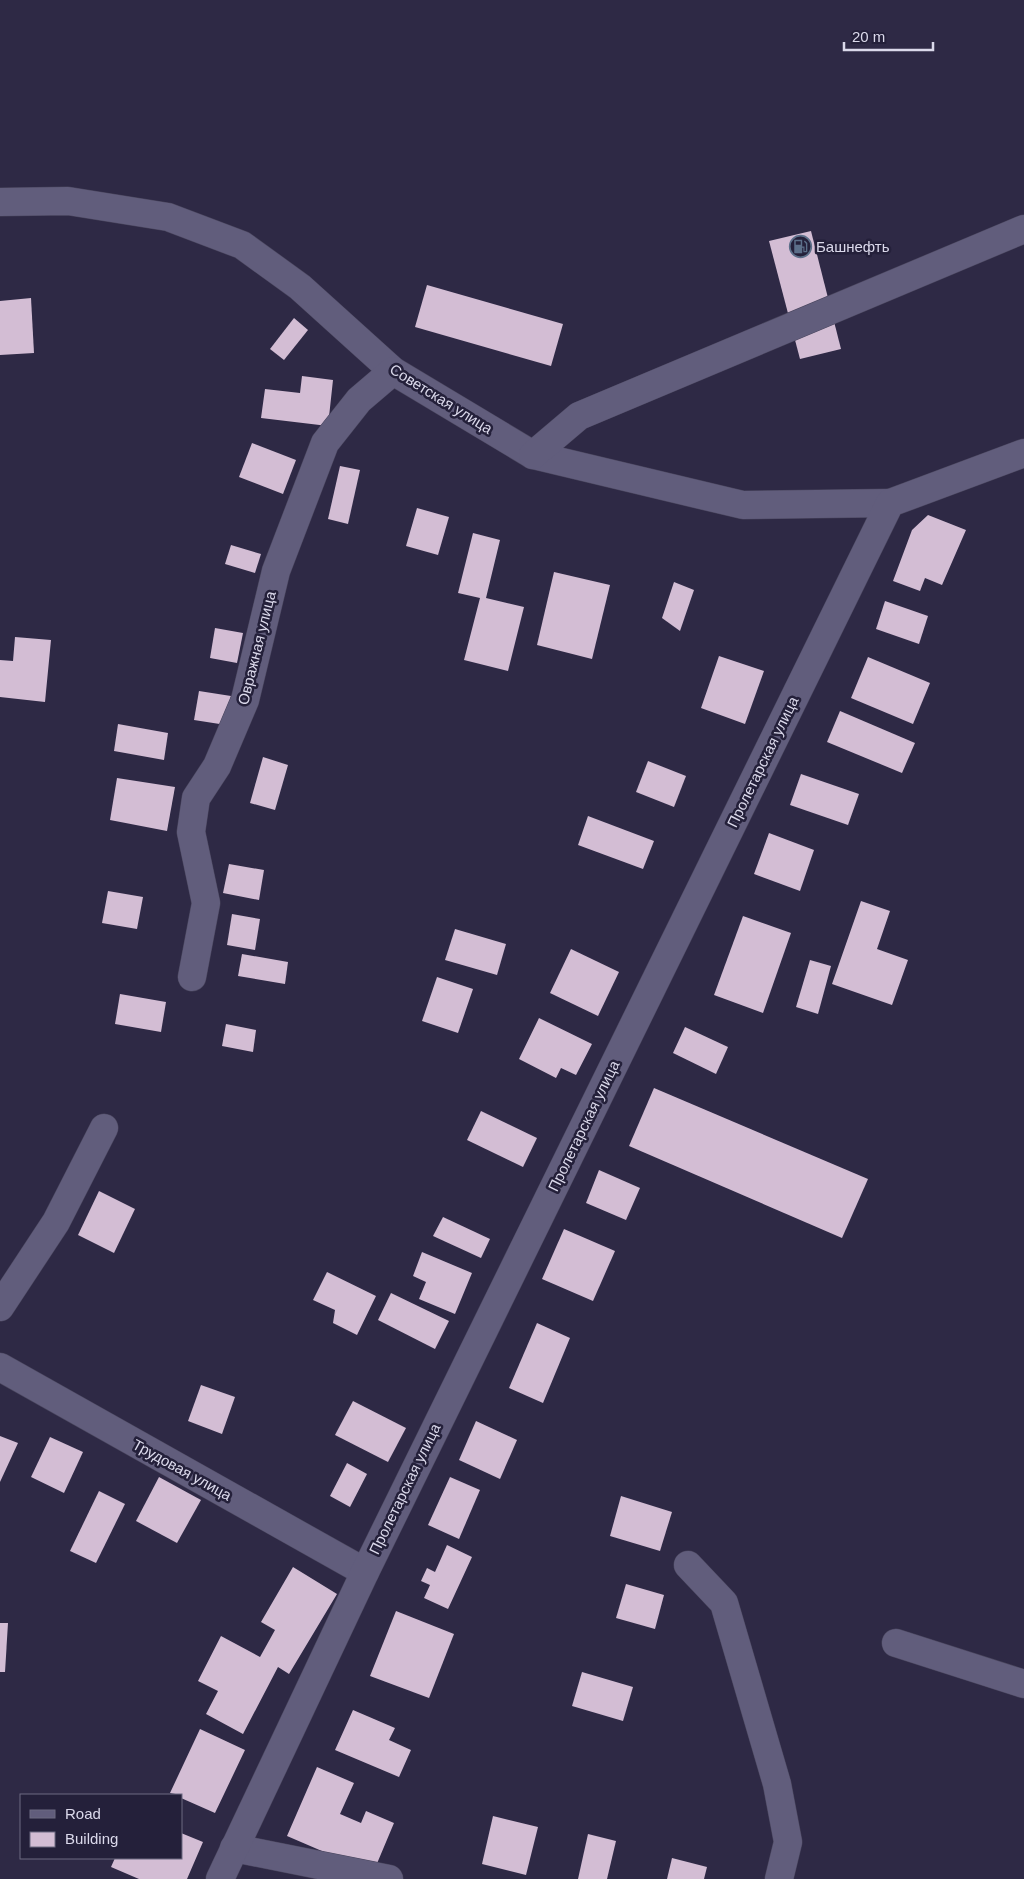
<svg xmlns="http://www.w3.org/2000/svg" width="1024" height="1879" font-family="Helvetica,sans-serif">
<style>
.building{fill:#d3bdd4}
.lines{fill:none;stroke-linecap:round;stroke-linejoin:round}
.minor-casing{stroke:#49455d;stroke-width:29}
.minor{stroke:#615d7c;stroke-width:28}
.labels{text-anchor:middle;stroke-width:5;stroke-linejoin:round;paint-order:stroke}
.poi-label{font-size:15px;fill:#dbd9eb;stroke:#24203a;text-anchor:start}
.street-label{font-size:15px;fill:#dbd9eb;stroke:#24203a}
</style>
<rect width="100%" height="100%" fill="#2e2945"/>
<!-- building -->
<g class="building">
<path d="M811 231 841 349 800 359 769 241Z"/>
<path d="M427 285 563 324 551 366 415 327Z"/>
<path d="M31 298 34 353 0 355V301Z"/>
<path d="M294 318 308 330 284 360 270 349Z"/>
<path d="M302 376 333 380 328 426 261 418 265 389 300 393Z"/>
<path d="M252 443 296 460 283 494 239 477Z"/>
<path d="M340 466 360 470 348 524 328 519Z"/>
<path d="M417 508 449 517 438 555 406 546Z"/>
<path d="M928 515 966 530 942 585 925 578 920 591 893 581 912 530Z"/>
<path d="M473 533 500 540 486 598 524 607 508 671 464 660 480 598 458 593Z"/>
<path d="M231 545 261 554 255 573 225 564Z"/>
<path d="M554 572 610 585 592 659 537 645Z"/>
<path d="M674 582 694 590 680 631 662 618Z"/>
<path d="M885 601 928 616 919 644 876 629Z"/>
<path d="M215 628 243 633 237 663 210 658Z"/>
<path d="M15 637 51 640 45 702 0 697V660L13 661Z"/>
<path d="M719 656 764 671 745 724 701 708Z"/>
<path d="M868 657 930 683 913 724 851 698Z"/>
<path d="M199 691 231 696 226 725 194 720Z"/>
<path d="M840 711 915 743 902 773 827 742Z"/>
<path d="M118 724 168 733 164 760 114 751Z"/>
<path d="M263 757 288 765 275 810 250 803Z"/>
<path d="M648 761 686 776 674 807 636 792Z"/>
<path d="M801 774 859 794 848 825 790 805Z"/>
<path d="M117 778 175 787 167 831 110 820Z"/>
<path d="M588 816 654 841 643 869 578 845Z"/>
<path d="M769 833 814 850 800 891 754 874Z"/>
<path d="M229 864 264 870 259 900 223 893Z"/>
<path d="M108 891 143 897 137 929 102 923Z"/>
<path d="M861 901 890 911 877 949 908 960 892 1005 832 984Z"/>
<path d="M232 914 260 919 255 950 227 945Z"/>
<path d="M743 916 791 933 763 1013 714 995Z"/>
<path d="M455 929 506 944 497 975 445 960Z"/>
<path d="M571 949 619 972 598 1016 550 993Z"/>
<path d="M242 954 288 962 285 984 238 976Z"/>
<path d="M810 960 831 966 818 1014 796 1007Z"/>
<path d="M437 977 473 989 458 1033 422 1021Z"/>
<path d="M120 994 166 1002 161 1032 115 1024Z"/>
<path d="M539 1018 592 1044 576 1075 561 1068 556 1078 519 1059Z"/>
<path d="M226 1024 256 1030 253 1052 222 1046Z"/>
<path d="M685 1027 728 1047 716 1074 673 1053Z"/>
<path d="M654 1088 868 1179 842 1238 629 1146Z"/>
<path d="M481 1111 537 1138 523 1167 467 1140Z"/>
<path d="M599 1170 640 1188 626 1220 586 1203Z"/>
<path d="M99 1191 135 1209 114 1253 78 1235Z"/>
<path d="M443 1217 490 1239 481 1258 433 1236Z"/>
<path d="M564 1229 615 1251 593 1301 542 1279Z"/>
<path d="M422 1252 472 1273 455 1314 419 1299 426 1282 413 1276Z"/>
<path d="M327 1272 376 1296 357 1335 333 1323 335 1310 313 1300Z"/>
<path d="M391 1293 449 1321 435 1349 378 1320Z"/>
<path d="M537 1323 570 1338 543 1403 509 1388Z"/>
<path d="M201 1385 235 1397 222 1434 188 1421Z"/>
<path d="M353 1401 406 1428 388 1462 335 1435Z"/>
<path d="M476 1421 517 1440 500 1479 459 1460Z"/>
<path d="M0 1436 18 1443 0 1482Z"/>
<path d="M50 1437 83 1452 64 1493 31 1477Z"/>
<path d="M347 1463 367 1474 350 1507 330 1496Z"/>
<path d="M159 1477 201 1500 177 1543 136 1521Z"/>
<path d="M450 1477 480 1490 459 1539 428 1525Z"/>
<path d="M99 1491 125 1504 96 1563 70 1551Z"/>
<path d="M621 1496 672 1512 660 1551 610 1536Z"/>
<path d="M447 1545 472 1557 448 1609 424 1598 430 1585 421 1581 427 1568 435 1572Z"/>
<path d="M293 1567 337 1594 289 1674 278 1667 243 1734 206 1714 218 1691 198 1681 221 1636 260 1657 275 1630 261 1622Z"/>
<path d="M626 1584 664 1595 655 1629 616 1618Z"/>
<path d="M396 1611 454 1634 429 1698 370 1676Z"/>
<path d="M0 1623H8L5 1672H0Z"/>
<path d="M582 1672 633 1687 623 1721 572 1706Z"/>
<path d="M353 1710 395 1728 389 1740 411 1750 399 1777 335 1750Z"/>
<path d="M200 1729 245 1750 215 1813 181 1798V1795L170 1793Z"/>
<path d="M317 1767 354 1783 340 1814 361 1823 366 1811 394 1823 373 1873 287 1836Z"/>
<path d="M493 1816 538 1827 526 1875 482 1864Z"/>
<path d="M181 1833 203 1842 187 1879H139L111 1867 115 1858H181Z"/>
<path d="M588 1834 616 1841 607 1879H578Z"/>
<path d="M672 1858 707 1867 704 1879H667Z"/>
</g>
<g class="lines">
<defs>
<g id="minor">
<path d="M0 202 68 201 168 217 242 245 300 287 393 371 533 455 743 505 890 503"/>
<path d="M533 455 579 416 1024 229"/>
<path d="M192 977 206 903 191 832 196 798 217 766 245 700 276 571 325 443 359 400 393 371"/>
<path d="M0 1307 56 1222 104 1128"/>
<path d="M0 1367 365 1572"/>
<path d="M688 1565 724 1603 777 1784 788 1842 779 1879"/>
<path d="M896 1643 1024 1684"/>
<path d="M234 1848 389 1879"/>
<path d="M220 1879 365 1572 890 503 1024 453"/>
</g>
</defs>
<!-- minor casing -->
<use href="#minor" class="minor-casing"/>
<!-- minor -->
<use href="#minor" class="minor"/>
</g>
<!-- icons -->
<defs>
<symbol id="fuel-ring" viewBox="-11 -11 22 22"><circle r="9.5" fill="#24203a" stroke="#5c6f8a" stroke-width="1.5"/><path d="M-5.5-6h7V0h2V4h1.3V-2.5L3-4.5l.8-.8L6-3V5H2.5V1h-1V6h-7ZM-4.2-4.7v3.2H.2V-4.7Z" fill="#5c6f8a"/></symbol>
</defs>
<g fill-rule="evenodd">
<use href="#fuel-ring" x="788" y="234" width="25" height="25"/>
</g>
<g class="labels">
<!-- poi labels -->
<g class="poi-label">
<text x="816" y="252">Башнефть</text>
</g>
<!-- street labels -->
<g class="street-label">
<text transform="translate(441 399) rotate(32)" y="5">Советская улица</text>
<text transform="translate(257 648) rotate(-76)" y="5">Овражная улица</text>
<text transform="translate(763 762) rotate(-64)" y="5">Пролетарская улица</text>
<text transform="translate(584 1126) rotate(-64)" y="5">Пролетарская улица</text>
<text transform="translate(182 1470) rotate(29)" y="5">Трудовая улица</text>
<text transform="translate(405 1489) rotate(-64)" y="5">Пролетарская улица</text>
</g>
</g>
<!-- legend -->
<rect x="20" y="1794" width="162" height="65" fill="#24203a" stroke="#6d6a81"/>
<rect x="30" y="1810" width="25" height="8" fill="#615d7c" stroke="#6d6a81"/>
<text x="65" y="1819" font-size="15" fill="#dbd9eb">Road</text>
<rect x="30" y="1832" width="25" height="15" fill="#d3bdd4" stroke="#6d6a81"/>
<text x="65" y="1844" font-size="15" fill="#dbd9eb">Building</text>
<!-- scale -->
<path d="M844 42v8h89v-8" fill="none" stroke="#dbd9eb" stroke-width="2.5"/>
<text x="852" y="42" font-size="15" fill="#dbd9eb" stroke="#24203a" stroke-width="4" paint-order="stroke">20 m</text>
</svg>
